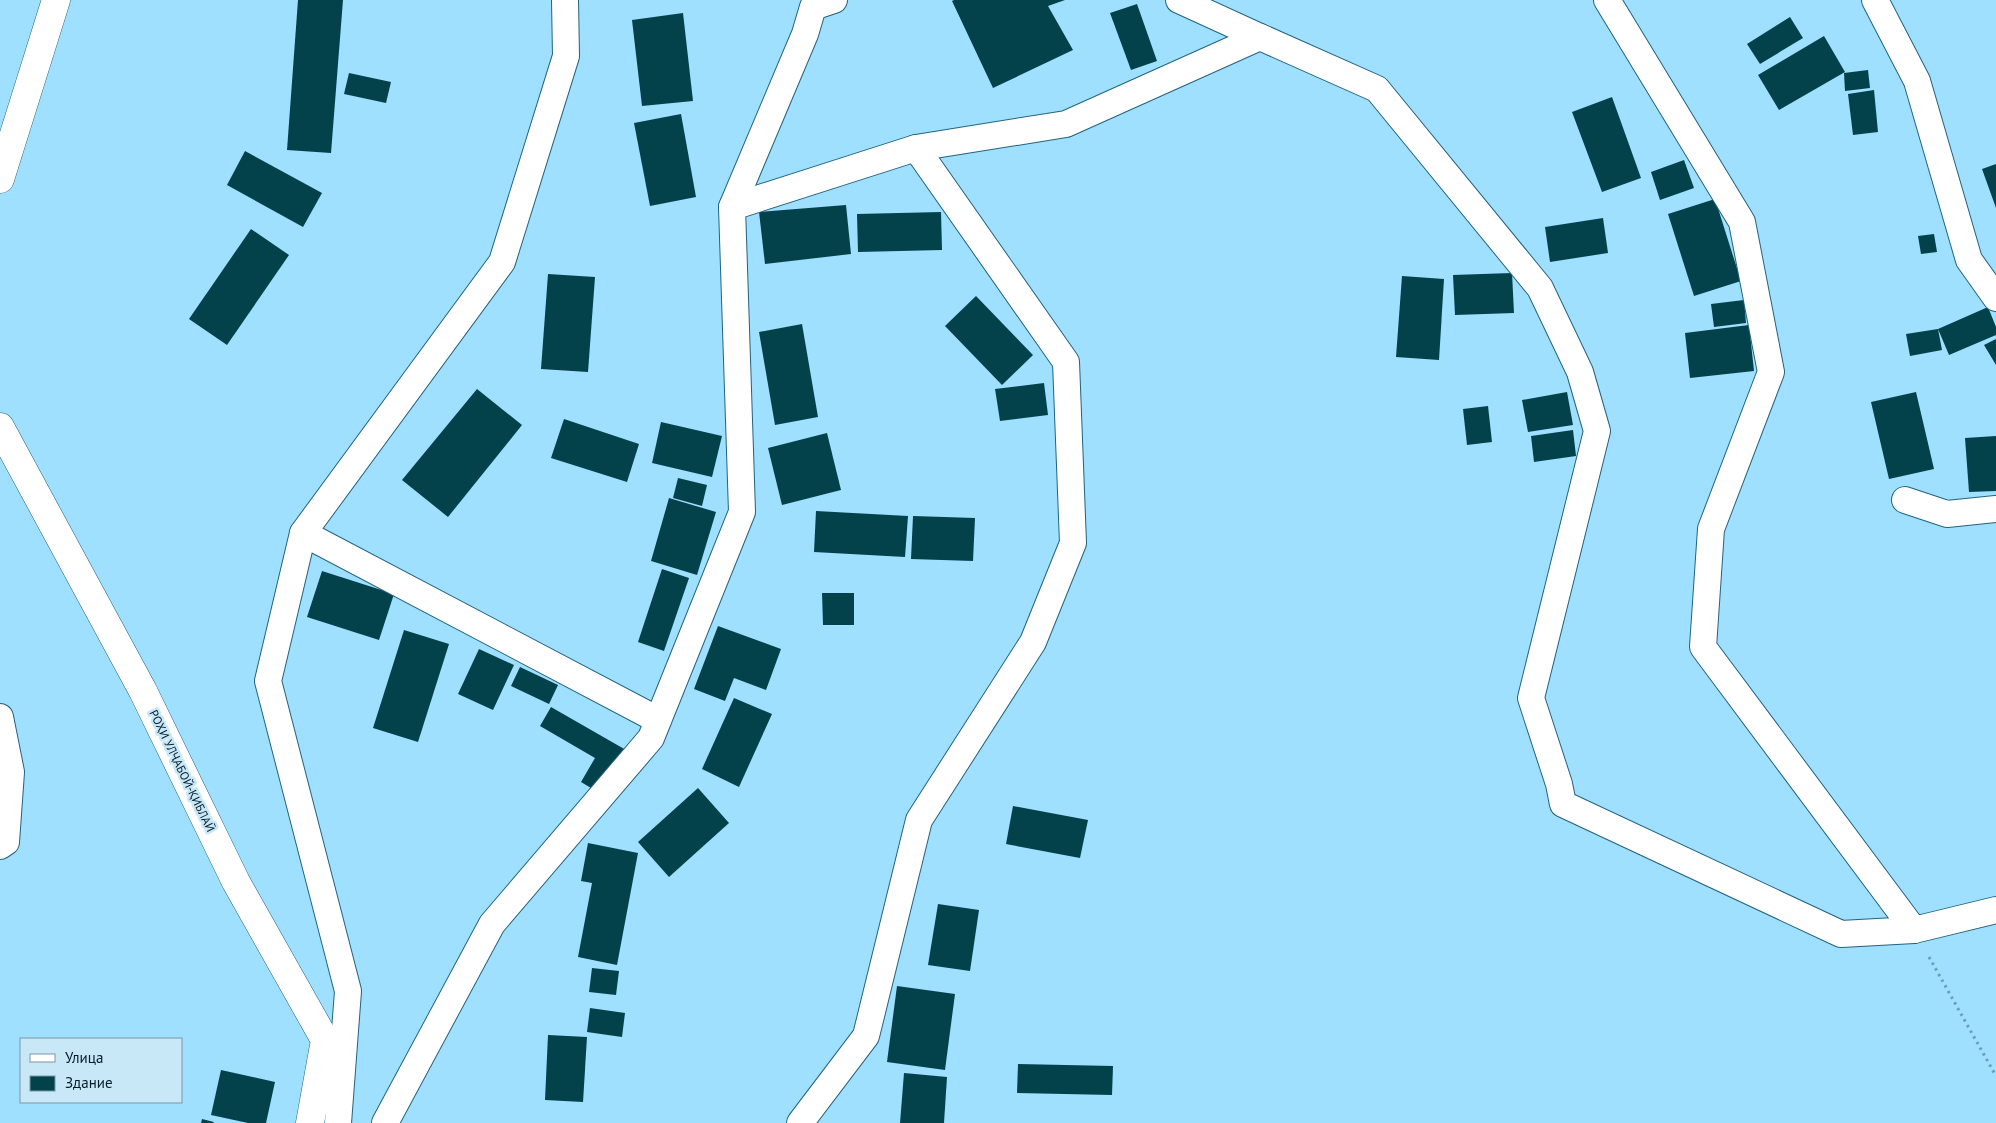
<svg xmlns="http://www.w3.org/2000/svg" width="1996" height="1123" font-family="'PT Sans',sans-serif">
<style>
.building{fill:#03424b}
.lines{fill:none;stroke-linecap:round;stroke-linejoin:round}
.minor-casing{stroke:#22637f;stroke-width:28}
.tertiary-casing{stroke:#22637f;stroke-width:29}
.path{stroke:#6ca0b9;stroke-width:3;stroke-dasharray:2.5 4;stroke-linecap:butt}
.minor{stroke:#fff;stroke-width:26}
.tertiary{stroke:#fff;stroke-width:28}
.labels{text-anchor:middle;stroke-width:5;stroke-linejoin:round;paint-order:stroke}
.street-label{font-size:12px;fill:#041e2a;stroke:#c8e7f7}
</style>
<rect width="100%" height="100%" fill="#9fdfff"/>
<!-- building -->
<g class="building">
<path d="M298 0H343L331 153 287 150Z"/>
<path d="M954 0H1065L1048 6 1073 50 993 88 952 1Z"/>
<path d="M1137 4 1157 61 1131 70 1110 13Z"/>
<path d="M683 13 693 101 642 106 632 20Z"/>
<path d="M1790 17 1803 38 1760 64 1747 44Z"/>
<path d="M1824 36 1845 72 1779 110 1758 75Z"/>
<path d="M1868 70 1870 88 1845 91 1844 73Z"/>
<path d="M349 73 391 82 386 103 344 94Z"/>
<path d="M1874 90 1878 132 1853 135 1848 94Z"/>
<path d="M1612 97 1641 178 1602 192 1572 112Z"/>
<path d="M681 114 696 197 650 206 634 123Z"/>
<path d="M245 151 322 193 303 227 227 185Z"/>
<path d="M1684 160 1694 188 1660 200 1651 172Z"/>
<path d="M1996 164V208L1982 169Z"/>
<path d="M1715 199 1741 281 1694 296 1668 214Z"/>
<path d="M846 205 851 254 765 264 759 212Z"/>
<path d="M941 212 942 250 858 252 857 214Z"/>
<path d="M1603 218 1608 253 1550 262 1545 227Z"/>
<path d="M251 229 289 255 227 345 189 319Z"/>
<path d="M1934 234 1937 252 1921 254 1918 236Z"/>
<path d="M1512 273 1514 313 1455 315 1453 275Z"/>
<path d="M548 274 595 277 588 372 541 369Z"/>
<path d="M1402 276 1444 279 1439 360 1396 357Z"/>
<path d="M976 296 1033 355 1002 385 945 326Z"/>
<path d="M1744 300 1746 323 1714 327 1711 304Z"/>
<path d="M1988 307 1996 327V335L1949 355 1938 329 1942 350 1910 356 1906 334 1938 329Z"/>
<path d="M802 324 818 417 775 425 759 332Z"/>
<path d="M1749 325 1754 371 1690 378 1685 333Z"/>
<path d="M1996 339V365L1984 345Z"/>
<path d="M1044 383 1048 415 1000 421 995 389Z"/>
<path d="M477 389 522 425 448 517 402 480Z"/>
<path d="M1567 392 1573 425 1528 432 1522 400Z"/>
<path d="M1916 392 1934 469 1889 479 1871 402Z"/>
<path d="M1488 406 1492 442 1467 445 1463 409Z"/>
<path d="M564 419 639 444 627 482 551 458Z"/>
<path d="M661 422 722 436 712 477 652 463Z"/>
<path d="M1573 430 1576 456 1534 462 1531 436Z"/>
<path d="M827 433 841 490 782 505 768 448Z"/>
<path d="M1996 436V491L1969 492 1965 438Z"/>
<path d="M678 478 707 485 702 506 673 498Z"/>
<path d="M669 498 716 512 697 575 651 561Z"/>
<path d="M816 511 908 516 905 557 814 552Z"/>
<path d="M913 516 975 518 973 561 911 559Z"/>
<path d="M662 569 689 578 664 651 638 642Z"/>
<path d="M322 571 394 594 379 640 307 617Z"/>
<path d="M822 593H854V625H823Z"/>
<path d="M718 626 781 649 766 690 734 678 725 701 694 689Z"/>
<path d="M404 630 449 644 418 742 373 728Z"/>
<path d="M479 649 514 665 493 710 458 694Z"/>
<path d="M520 667 558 685 549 704 511 686Z"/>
<path d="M734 698 772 714 739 787 702 769Z"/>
<path d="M551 707 626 750 601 794 581 782 595 758 540 726Z"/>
<path d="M698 788 729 823 669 877 638 842Z"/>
<path d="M1013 806 1088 820 1080 858 1006 844Z"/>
<path d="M588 843 638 853 617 965 578 957 592 883 581 881Z"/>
<path d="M938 904 979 910 970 971 928 965Z"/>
<path d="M592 968 619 971 616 995 589 992Z"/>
<path d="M897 986 955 994 945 1070 887 1062Z"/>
<path d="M590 1008 625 1013 622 1037 587 1032Z"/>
<path d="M548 1035 587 1037 583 1102 545 1100Z"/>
<path d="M1018 1064 1113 1066 1112 1095 1017 1093Z"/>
<path d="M221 1070 275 1082 266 1123H248L211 1115Z"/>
<path d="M904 1073 947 1077 944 1123H900Z"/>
<path d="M202 1119 214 1122 213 1123H201Z"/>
</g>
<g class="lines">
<defs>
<g id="minor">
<path d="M1179 0 1260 37"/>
<path d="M1875 0 1917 81 1969 260 1996 298"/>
<path d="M916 148 1066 124 1260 37 1377 89 1540 288 1580 372 1597 431 1531 698 1559 784 1563 804 1841 934 1914 930 1703 647 1711 529 1771 372 1742 222 1607 0"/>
<path d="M732 207 805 34 813 7 834 0"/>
<path d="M1905 500 1947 514 1996 509"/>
<path d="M303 533 658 720"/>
<path d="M0 717 11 772 6 842 0 846"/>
<path d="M1914 930 1996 910"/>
<path d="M338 1123 348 991 268 681 303 533 502 262 566 56 565 0"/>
<path d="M385 1123 492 924 651 738 742 512 732 207 916 148 1066 362 1073 543 1033 642 919 820 866 1036 800 1123"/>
</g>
<g id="tertiary">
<path d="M0 179 56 0"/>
<path d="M0 427 143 691 236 882 325 1040 310 1123"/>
</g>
</defs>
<!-- minor casing -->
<use href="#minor" class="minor-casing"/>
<!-- tertiary casing -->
<use href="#tertiary" class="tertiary-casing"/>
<!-- path -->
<path class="path" d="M1929 957 1996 1076"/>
<!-- minor -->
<use href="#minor" class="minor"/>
<!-- tertiary -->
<use href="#tertiary" class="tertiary"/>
</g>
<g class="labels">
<!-- street labels -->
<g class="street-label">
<text transform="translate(182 771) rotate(64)" y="4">РОҲИ УЛҶАБОЙ-ҚИБЛАӢ</text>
</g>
</g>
<!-- legend -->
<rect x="20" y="1038" width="162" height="65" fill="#c8e7f7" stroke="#7a97a5"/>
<rect x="30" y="1054" width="25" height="8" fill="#ffffff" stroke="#7a97a5"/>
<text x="65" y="1063" font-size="15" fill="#041e2a">Улица</text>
<rect x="30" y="1076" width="25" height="15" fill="#03424b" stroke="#7a97a5"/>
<text x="65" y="1088" font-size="15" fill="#041e2a">Здание</text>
</svg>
